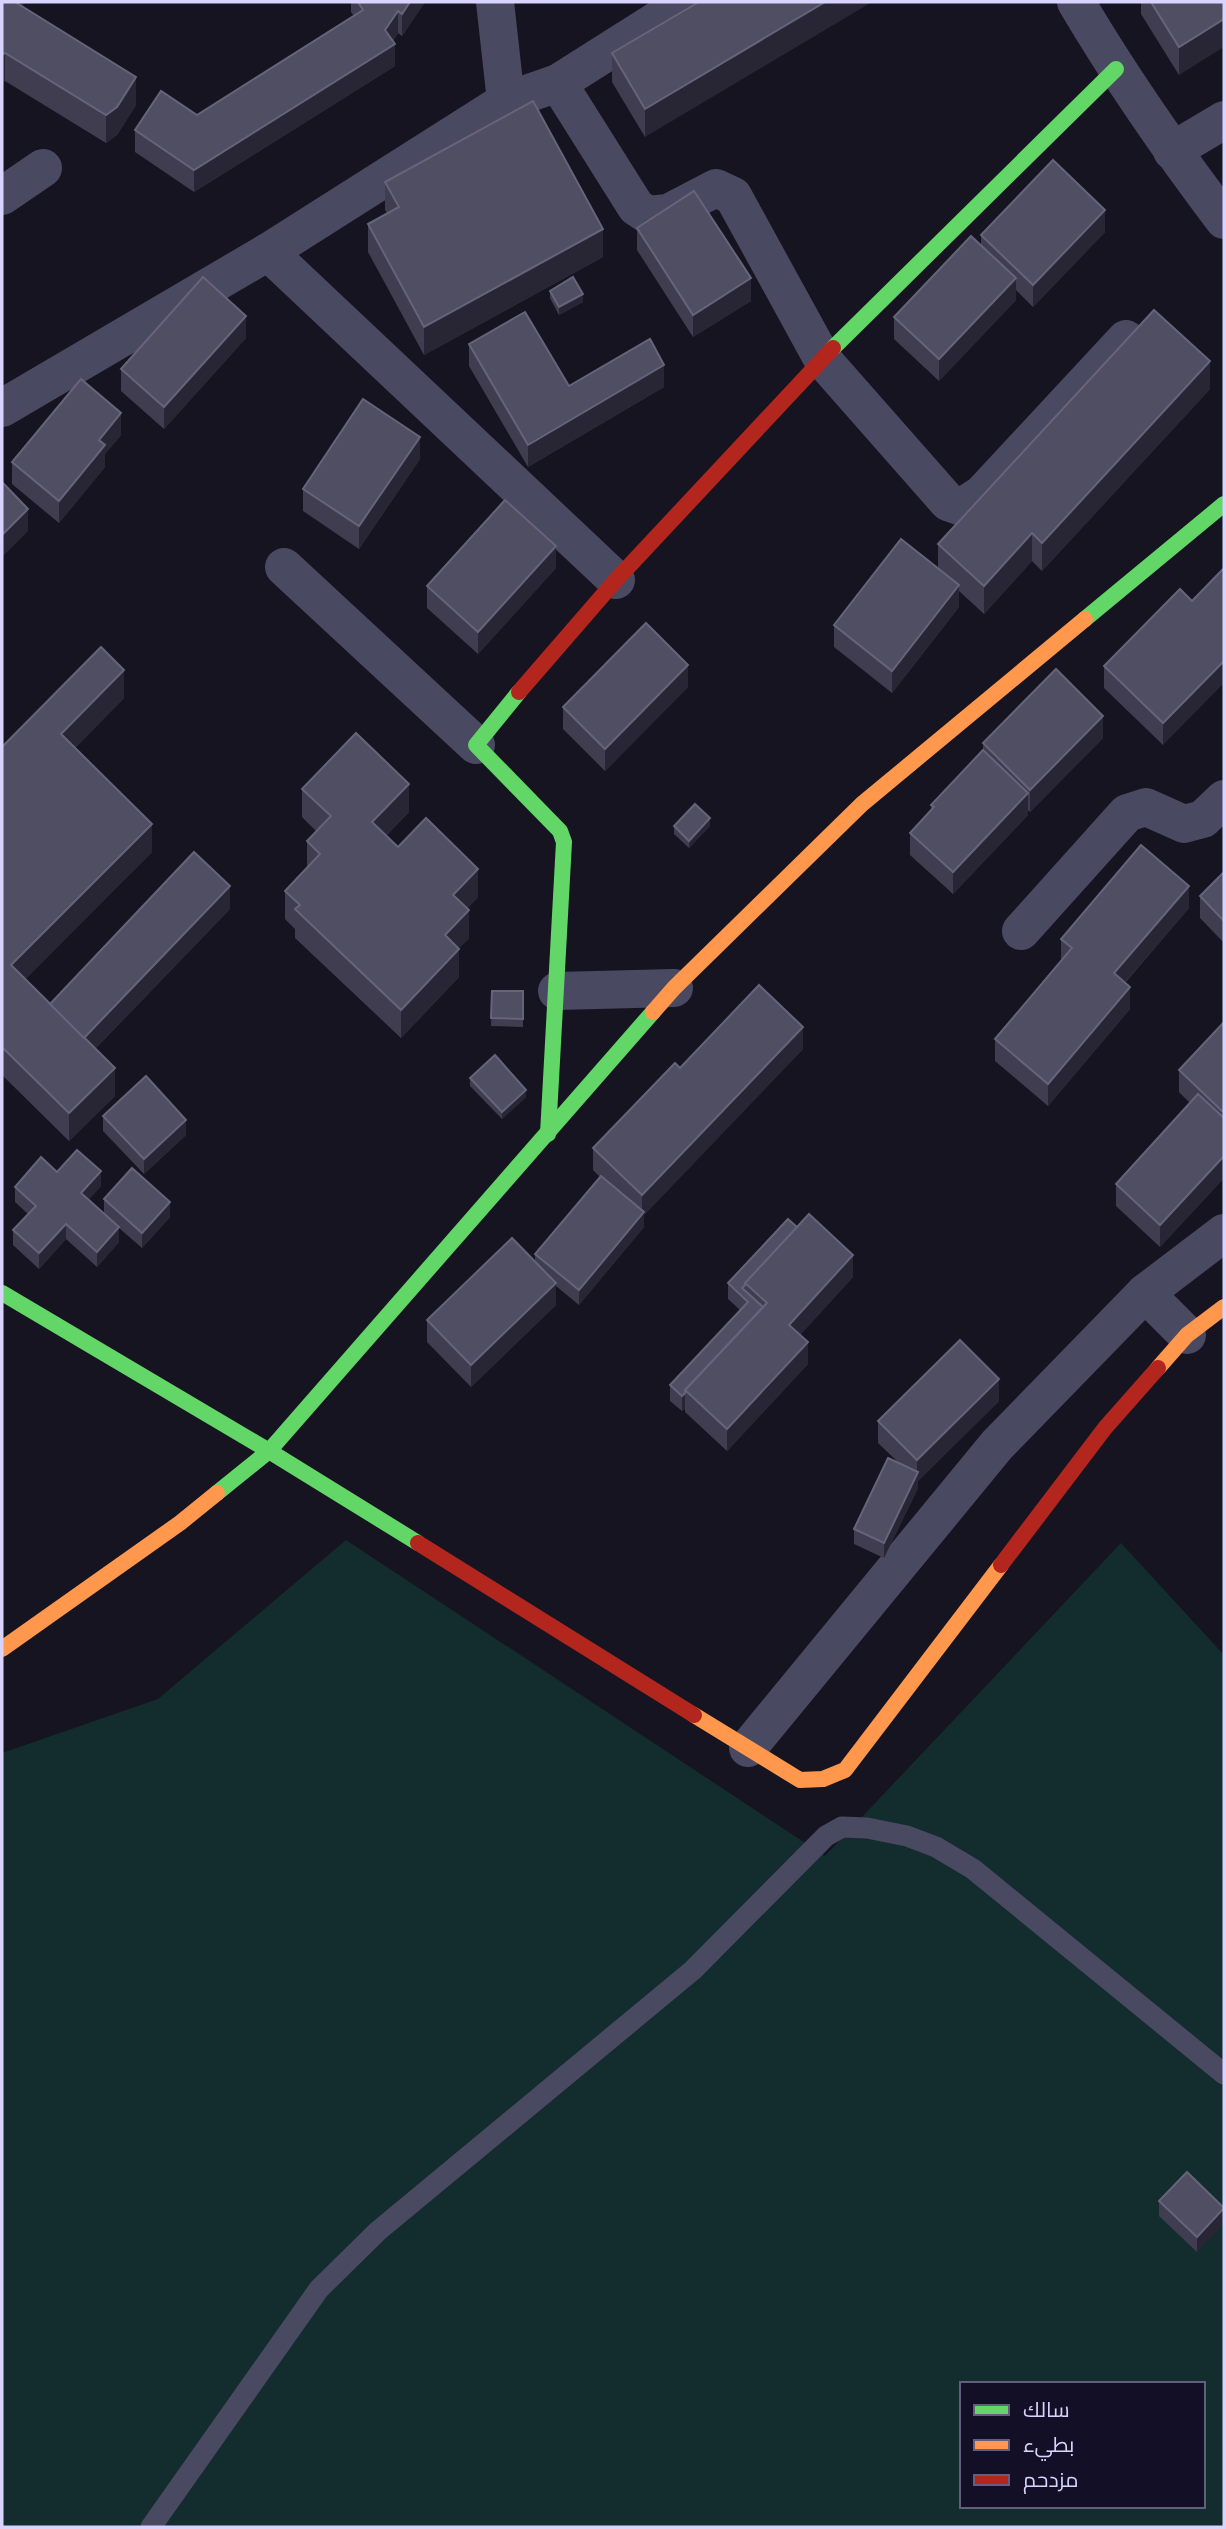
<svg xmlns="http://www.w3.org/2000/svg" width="1226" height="2529" font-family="'Noto Sans',Cairo,sans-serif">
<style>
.green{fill:#132c2d;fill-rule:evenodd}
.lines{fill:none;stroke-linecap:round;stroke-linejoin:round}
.lane{stroke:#4a4962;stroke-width:21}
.street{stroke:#4a4962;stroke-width:38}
.fast{stroke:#63d668;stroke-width:16}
.slow{stroke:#ff974d;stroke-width:16}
.jam{stroke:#b3261e;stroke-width:16}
.wall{fill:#403d50}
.shaded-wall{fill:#282635}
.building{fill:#504e63;stroke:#66637b;stroke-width:2}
</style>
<rect width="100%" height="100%" fill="#161421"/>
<!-- green -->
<path class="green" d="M346 1540 825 1856 1121 1543 1224 1655V2527H2V1753L158 1699ZM962 2384H1203V2506H962Z"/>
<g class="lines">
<!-- lane -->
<path class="lane" d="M151 2527 319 2289 378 2231 693 1970 826 1836 842 1827 867 1828 907 1836 936 1847 973 1869 1224 2074"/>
<!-- street -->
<g class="street">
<path d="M495 2 506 101"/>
<path d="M1076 2C1121 78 1171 150 1224 220"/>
<path d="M558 83 636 207 648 215 668 213 716 188 733 196 823 360 948 502 962 507 982 494 1126 339"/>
<path d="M1172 151 1224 120"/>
<path d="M2 196 43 168"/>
<path d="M268 252 616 580"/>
<path d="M2 408 268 252 506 101 558 83 686 2"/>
<path d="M284 567 476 745"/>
<path d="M1021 931 1127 813 1146 807 1184 824 1203 819 1224 799"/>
<path d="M557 991 674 988"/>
<path d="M1145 1293 1224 1233"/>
<path d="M748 1748 997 1445 1145 1293 1187 1335"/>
</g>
<!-- fast -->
<g class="fast">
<path d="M833 348 1116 69"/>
<path d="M1085 619 1224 504"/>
<path d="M519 692 476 745 560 831 564 842 548 1134"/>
<path d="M2 1293 269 1451 418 1543"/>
<path d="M217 1493 269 1451 653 1012"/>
</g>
<!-- slow -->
<g class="slow">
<path d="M653 1012 674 988 862 804 1085 619"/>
<path d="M1158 1368 1187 1335 1224 1307"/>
<path d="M2 1649 180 1523 217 1493"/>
<path d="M694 1715 800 1780 823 1779 845 1770 1001 1565"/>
</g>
<!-- jam -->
<g class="jam">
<path d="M519 692 616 580 833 348"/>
<path d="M418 1543 694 1715"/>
<path d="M1001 1565 1105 1428 1158 1368"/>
</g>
</g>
<!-- wall -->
<g class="wall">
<path d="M2 2H24L22 6 136 105 117 135 106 143 5 81Z"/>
<path d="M351 2H425L402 36 398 33 393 41 395 66 194 192 135 152V130L197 115 354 16 351 12Z"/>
<path d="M699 2 645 137 612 82V53Z"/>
<path d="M1141 2H1224L1179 75 1141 14Z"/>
<path d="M385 182 603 257 424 355 368 252V224L387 213 385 210Z"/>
<path d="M637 228 751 301 693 337 637 250Z"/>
<path d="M1105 232 1033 307 1016 290V300L939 381 894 339V317L981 246V235Z"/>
<path d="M550 291 583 302 559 315 550 298Z"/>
<path d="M246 338 164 429 121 391V369Z"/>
<path d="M469 344 569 386 664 387 528 467 469 366Z"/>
<path d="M1210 389 1042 571 1032 561 984 614 959 591V607L892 693 834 647V625L938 569V544Z"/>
<path d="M121 435 105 454V467L59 523 12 484V462Z"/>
<path d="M420 459 359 549 303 511V489Z"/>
<path d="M556 568 478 654 427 608V586Z"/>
<path d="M1180 589 1163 745 1104 688V666Z"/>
<path d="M688 687 605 771 563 729V707Z"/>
<path d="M124 698 75 748 152 852 25 979 50 1004 230 909 95 1049 115 1096 69 1141 2 1075V747Z"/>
<path d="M1103 738 1030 812 1028 810V815L953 894 910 855V833L931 810V805L983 750V743Z"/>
<path d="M302 789 409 812 386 836 398 847 478 897 467 909 469 938 459 948V977L401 1038 295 938V929L285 919V891L307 868V841L316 831 302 817Z"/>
<path d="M674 826H710L689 848 674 834Z"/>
<path d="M1224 872V943L1200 918V896Z"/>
<path d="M1189 908 1125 983 1130 1009 1048 1106 995 1061V1039L1061 961V939Z"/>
<path d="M492 991H523V1027L491 1026Z"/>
<path d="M1224 1022V1178L1160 1247 1116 1206V1184L1190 1103 1179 1092V1070Z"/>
<path d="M803 1049 644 1215V1227L579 1305 556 1286V1305L471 1387 427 1342V1320L535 1262V1254L600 1177 593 1170V1148L680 1068Z"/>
<path d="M470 1078 526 1097 502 1119 470 1086Z"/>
<path d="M103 1116 186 1135 144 1174 103 1131Z"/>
<path d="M57 1172 101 1186 89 1199 104 1213V1199L170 1217 142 1248 119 1228V1242L97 1267 66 1239 39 1269 13 1245V1230L28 1214 15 1202V1187Z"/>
<path d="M853 1277 800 1335 808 1364 727 1451 685 1412V1408L682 1411 670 1401V1385L740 1310 728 1299V1283Z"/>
<path d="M999 1401 918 1481V1488L884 1558 854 1544V1529L899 1463 878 1443V1421Z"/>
<path d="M1159 2201 1224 2208 1197 2252 1159 2216Z"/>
</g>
<!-- shaded-wall -->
<g class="shaded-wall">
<path d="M11 2H24V4L11 24Z"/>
<path d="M410 2H425L402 36V14Z"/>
<path d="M825 2H872L645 137V109Z"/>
<path d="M398 11V33L387 49 395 44V66L194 192V170L385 30Z"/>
<path d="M1224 19V47L1179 75V47Z"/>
<path d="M5 53V81L2 83V55Z"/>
<path d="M136 77V105L117 135 106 143V115Z"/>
<path d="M1105 210V232L1033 307V285Z"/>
<path d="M603 229V257L424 355V327Z"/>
<path d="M751 278V301L693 337V315Z"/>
<path d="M1016 278V300L939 381V359Z"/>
<path d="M583 294V302L559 315V307Z"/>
<path d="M246 316V338L164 429V407Z"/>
<path d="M1210 361V389L1042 571V543Z"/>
<path d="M664 365V387L528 467V445Z"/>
<path d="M121 413V435L105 454V467L59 523V501L99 440Z"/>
<path d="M420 437V459L359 549V526Z"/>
<path d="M28 509V531L2 557V535Z"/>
<path d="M1032 533V561L984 614V586Z"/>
<path d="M556 546V568L478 654V632Z"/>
<path d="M959 585V607L892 693V671Z"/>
<path d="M1224 661V683L1163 745V723Z"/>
<path d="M688 665V687L605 771V749Z"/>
<path d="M124 670V698L61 762V734Z"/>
<path d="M1103 716V738L1030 812V790Z"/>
<path d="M409 784V812L372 850V822Z"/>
<path d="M1028 793V815L953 894V872Z"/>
<path d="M710 818V826L689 848V841Z"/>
<path d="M152 824V852L11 994V965Z"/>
<path d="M478 869V897L453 923V895Z"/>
<path d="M230 886V909L84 1060V1038Z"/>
<path d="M1189 886V908L1114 995V973Z"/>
<path d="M469 910V938L445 963V935Z"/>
<path d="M459 949V977L401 1038V1010Z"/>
<path d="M1130 987V1009L1048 1106V1084Z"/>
<path d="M803 1027V1049L644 1215V1227L579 1305V1290L642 1214V1195Z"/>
<path d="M115 1068V1096L69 1141V1113Z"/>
<path d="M526 1090V1097L502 1119V1112Z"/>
<path d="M186 1120V1135L144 1174V1159Z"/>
<path d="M1224 1156V1178L1160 1247V1225Z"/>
<path d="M101 1171V1186L81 1208V1193Z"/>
<path d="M170 1202V1217L142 1248V1233Z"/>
<path d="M66 1224V1239L39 1269V1253Z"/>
<path d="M119 1227V1242L97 1267V1252Z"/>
<path d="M853 1255V1277L789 1347V1325Z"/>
<path d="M556 1283V1305L471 1387V1365Z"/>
<path d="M808 1342V1364L727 1451V1429Z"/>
<path d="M999 1379V1401L918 1481V1488L884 1558V1543L917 1475V1460Z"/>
<path d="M685 1393V1408L682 1411V1396Z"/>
<path d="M1224 2209V2224L1197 2252V2237Z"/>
</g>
<!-- building -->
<g class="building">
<path d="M2 2H15L136 77 117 107 106 115 5 53 2 55Z"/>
<path d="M358 2H410L402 14 398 11 385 30 395 44 194 170 135 130 161 91 197 115 363 10Z"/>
<path d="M699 2H825L645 109 612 53Z"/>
<path d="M1151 2H1224V19L1179 47Z"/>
<path d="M533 101 603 229 424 327 368 224 399 207 385 182Z"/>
<path d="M1053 160 1105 210 1033 285 981 235Z"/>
<path d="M694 191 751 278 693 315 637 228Z"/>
<path d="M971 236 1016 278 939 359 894 317Z"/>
<path d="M203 277 246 316 164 407 121 369Z"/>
<path d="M573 277 583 294 559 307 550 291Z"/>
<path d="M1154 310 1210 361 1042 543 1032 533 984 586 938 544Z"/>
<path d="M525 312 569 386 650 339 664 365 528 445 469 344Z"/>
<path d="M81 379 121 413 99 440 105 445 59 501 12 462Z"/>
<path d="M363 399 420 437 359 526 303 489Z"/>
<path d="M2 482 28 509 2 535Z"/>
<path d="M505 500 556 546 478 632 427 586Z"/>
<path d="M901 539 959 585 892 671 834 625Z"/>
<path d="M1224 568V661L1163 723 1104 666 1180 589 1192 601Z"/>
<path d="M646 623 688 665 605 749 563 707Z"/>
<path d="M101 647 124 670 61 734 152 824 11 965 115 1068 69 1113 2 1047V747Z"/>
<path d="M1056 669 1103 716 1030 790 983 743Z"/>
<path d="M356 733 409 784 372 822 398 847 426 818 478 869 453 895 469 910 445 935 459 949 401 1010 295 909 300 905 285 891 320 854 307 841 331 816 302 789Z"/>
<path d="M983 750 1028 793 953 872 910 833 934 807 931 805Z"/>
<path d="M695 804 710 818 689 841 674 826Z"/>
<path d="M1141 845 1189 886 1114 973 1130 987 1048 1084 995 1039 1072 948 1061 939Z"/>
<path d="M194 852 230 886 84 1038 50 1004Z"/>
<path d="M1224 872V921L1200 896Z"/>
<path d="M759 985 803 1027 642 1195 593 1148 675 1063 680 1068Z"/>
<path d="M492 991H523V1019L491 1018Z"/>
<path d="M1224 1022V1109L1222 1111 1179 1070Z"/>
<path d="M495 1055 526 1090 502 1112 470 1078Z"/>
<path d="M146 1076 186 1120 144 1159 103 1116Z"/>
<path d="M1198 1094 1224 1118V1156L1160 1225 1116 1184Z"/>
<path d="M77 1150 101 1171 81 1193 119 1227 97 1252 66 1224 39 1253 13 1230 36 1206 15 1187 41 1157 57 1172Z"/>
<path d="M132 1168 170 1202 142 1233 104 1199Z"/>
<path d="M601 1176 644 1212 579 1290 535 1254Z"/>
<path d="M809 1214 853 1255 789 1325 808 1342 727 1429 685 1390 767 1303 745 1283Z"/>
<path d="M788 1219 797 1227 745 1283V1285L742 1288 763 1307 685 1390V1393L682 1396 670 1385 748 1302 728 1283Z"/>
<path d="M512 1238 556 1283 471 1365 427 1320Z"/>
<path d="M960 1340 999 1379 917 1460 878 1421Z"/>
<path d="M888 1458 918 1472 884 1543 854 1529Z"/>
<path d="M1187 2172 1224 2208 1197 2237 1159 2201Z"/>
</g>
<!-- border -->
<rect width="1226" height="2529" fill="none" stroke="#d9d4ff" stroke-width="7"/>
<!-- legend -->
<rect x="960" y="2382" width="245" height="126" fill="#130f26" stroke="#625e7d" stroke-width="2"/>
<rect x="974" y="2405" width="35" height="10" fill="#63d668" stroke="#625e7d" stroke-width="2"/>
<text x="1023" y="2417" font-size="21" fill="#d9d4ff">سالك</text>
<rect x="974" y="2440" width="35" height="10" fill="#ff974d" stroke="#625e7d" stroke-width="2"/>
<text x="1023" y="2452" font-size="21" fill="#d9d4ff">بطيء</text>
<rect x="974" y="2475" width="35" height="10" fill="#b3261e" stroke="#625e7d" stroke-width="2"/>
<text x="1023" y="2487" font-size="21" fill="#d9d4ff">مزدحم</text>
</svg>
